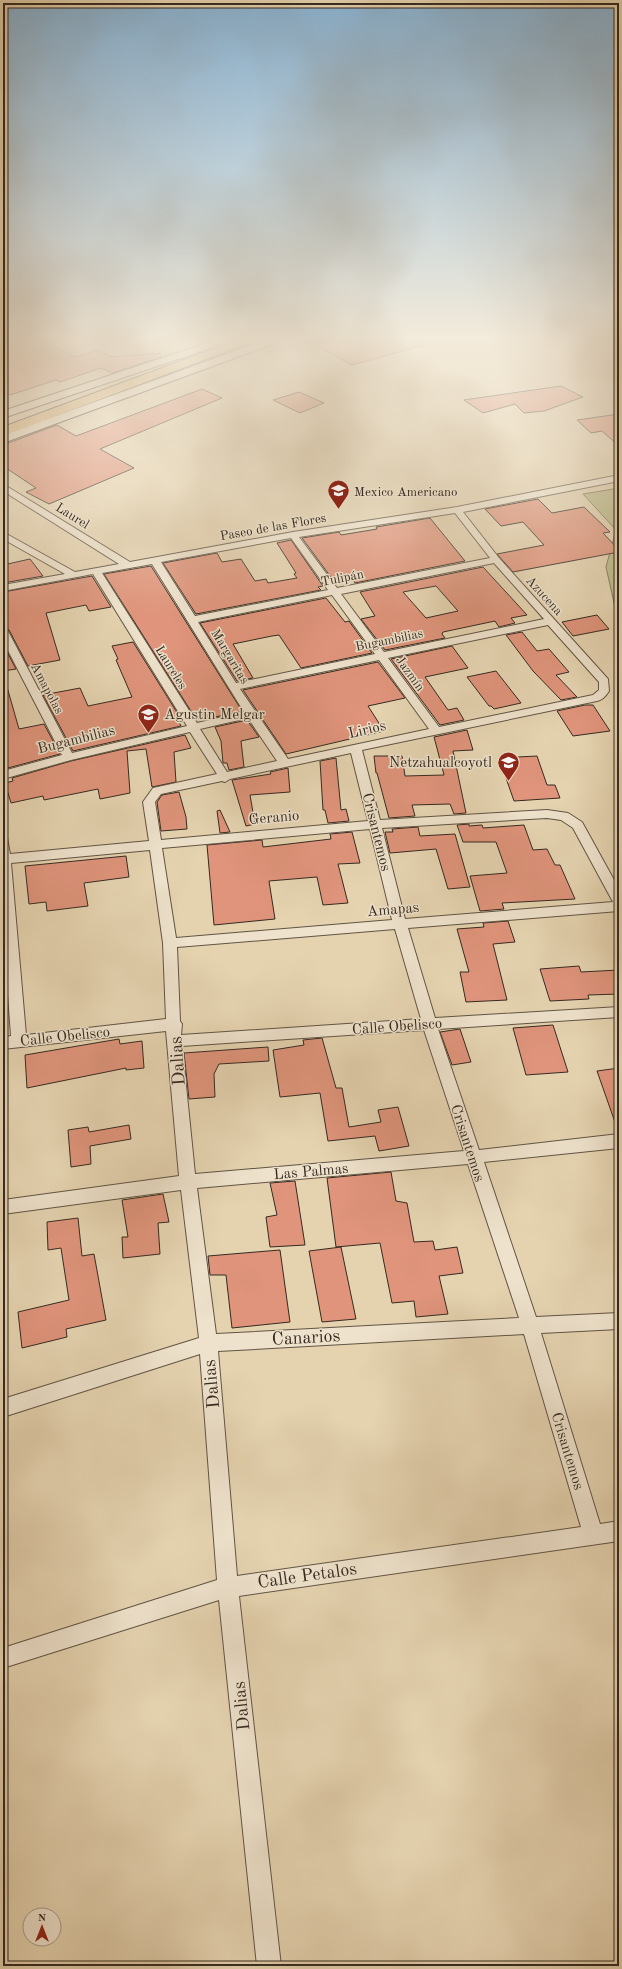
<svg xmlns="http://www.w3.org/2000/svg" width="622" height="1969" font-family="'Old Standard TT',serif">
<style>
.green{fill:#babb87;stroke:#787254}
.building{fill:#df947b;stroke:#352a20;fill-rule:evenodd}
.lines{fill:none;stroke-linecap:round;stroke-linejoin:round}
.minor-casing{stroke:#615444;stroke-width:2}
.secondary-casing{stroke:#352a20;stroke-width:2}
.trunk-casing{stroke:#352a20;stroke-width:2}
.minor{fill:#eee2cc;fill-rule:evenodd}
.secondary{fill:#eee2cc;fill-rule:evenodd}
.trunk{fill:#e2ba78;fill-rule:evenodd}
.labels{text-anchor:middle;stroke-width:3;stroke-linejoin:round;paint-order:stroke}
.far-poi-label{font-size:13px;fill:#352a20;stroke:#eee2cc;text-anchor:start}
.far-street-label{font-size:13px;fill:#352a20;stroke:#eee2cc}
.poi-label{font-size:15px;fill:#352a20;stroke:#eee2cc;text-anchor:start}
.street-label{font-size:15px;fill:#352a20;stroke:#eee2cc}
.near-street-label{font-size:18px;fill:#352a20;stroke:#eee2cc}
</style>
<rect width="100%" height="100%" fill="#e5d3b0"/>
<filter id="stains"><feTurbulence type="fractalNoise" baseFrequency=".005" numOctaves="4"/><feColorMatrix values="0 0 0 0 .2 0 0 0 0 .09 0 0 0 0 .02 0 0 0 .5 -.17"/></filter>
<radialGradient id="worn" r=".72"><stop offset=".6" stop-color="#630" stop-opacity="0"/><stop offset="1" stop-color="#630" stop-opacity=".3"/></radialGradient>
<!-- green -->
<path class="green" d="M619 488V625L606 567 616 530 583 494Z"/>
<!-- building -->
<g class="building">
<path d="M3 341H46L75 357 97 350 112 357 160 353 161 357 112 373 101 368 60 382 56 380 10 395 3 392Z"/>
<path d="M308 341H423L424 345 352 365Z"/>
<path d="M561 386 583 397 544 411 524 413 515 404 483 413 464 400Z"/>
<path d="M202 389 222 398 100 449 134 468 49 504 26 492 36 488 3 466V445L57 425 76 436Z"/>
<path d="M299 392 324 403 300 413 273 400Z"/>
<path d="M619 414V446L602 431 591 433 577 420Z"/>
<path d="M538 499 552 513 584 507 610 532 603 533 619 550V552L513 572 497 554 544 545 523 522 501 526 485 509Z"/>
<path d="M430 518 465 561 355 583 353 580 336 584 302 538 339 532 341 535 377 529 376 527Z"/>
<path d="M291 540 323 586 318 587 321 590 196 614 163 563 217 553 222 562 241 559 255 581 266 579 268 583 297 578 294 574 296 573 277 543Z"/>
<path d="M30 559 43 576 3 583V565Z"/>
<path d="M151 566 242 711 211 718 210 716 196 719 104 574Z"/>
<path d="M483 567 527 615 511 618 515 623 499 627 495 621 443 632 442 634 445 638 385 650 361 619 375 616 360 592ZM436 586 458 611 426 618 403 592Z"/>
<path d="M92 576 111 607 89 611 86 605 46 613 60 660 28 666 9 630 3 627V592Z"/>
<path d="M326 598 345 622 349 621 372 653 301 668 279 635 272 636 233 644 253 678 237 681 200 623Z"/>
<path d="M597 615 609 629 573 636 562 622Z"/>
<path d="M522 632 537 651 549 649 569 672 556 675 577 697 561 700 533 671 506 635Z"/>
<path d="M133 642 183 722H179L181 726 73 751 43 695 80 688 88 706 132 697 116 660 118 659 112 646Z"/>
<path d="M3 644 16 669 3 671Z"/>
<path d="M452 646 468 668 425 677 448 710 457 708 464 720 440 725 391 659Z"/>
<path d="M378 662 405 698 368 706 384 731 286 754 243 690Z"/>
<path d="M496 671 521 703 494 709 491 706H489L467 677Z"/>
<path d="M3 687H7L19 729 44 724 60 754 8 768 3 750Z"/>
<path d="M585 705H593L610 731 573 736 557 711Z"/>
<path d="M247 720 259 737 241 741 244 767 229 770 227 763H223L221 741 215 727Z"/>
<path d="M467 730 473 750 453 751 466 813 454 814 450 804 412 805 415 816 389 818 377 773H376L374 756H402L405 776 444 775 434 737Z"/>
<path d="M185 735 191 748 174 752 176 782 152 787 146 749 127 751 130 793 100 799 98 789 44 800 43 796 11 803 5 783 13 781 12 778 71 761Z"/>
<path d="M537 756 547 785H555L560 798 514 801 499 758Z"/>
<path d="M336 758 341 810 346 809 349 821 328 823 325 810H323L320 761Z"/>
<path d="M288 768 290 792 250 795 255 824 246 826 232 780 271 774 270 772Z"/>
<path d="M179 792 186 817 187 829 161 831 157 802 162 795Z"/>
<path d="M220 810 230 832 220 833 217 811Z"/>
<path d="M469 824V826L482 825 483 828 524 825 533 850 547 849 555 865H560L575 899 502 903 504 909 480 911 470 876 507 873 496 842H463L457 825Z"/>
<path d="M418 827 420 836 455 834 470 887 448 889 436 849 390 853 385 832H393L392 829Z"/>
<path d="M352 832 360 863 338 864 348 903 323 905 317 877 269 881 275 919 214 925 207 845 262 840 263 847 331 839 330 834Z"/>
<path d="M126 856 129 877 84 883 88 906 47 911 46 902 29 904 25 866Z"/>
<path d="M508 921 515 942 493 944 507 1000 466 1002 460 972H469L457 929 484 927 483 923Z"/>
<path d="M579 966 581 972 619 970V994L588 995 589 999 550 1001 540 969Z"/>
<path d="M553 1025 568 1072 526 1075 513 1028Z"/>
<path d="M460 1029 471 1062 452 1065 440 1032Z"/>
<path d="M322 1038 336 1088H342L349 1127 381 1122 378 1110 398 1107 409 1146 379 1151 375 1136 328 1141 320 1093 280 1097 273 1050 304 1045 303 1040Z"/>
<path d="M119 1039 120 1044 142 1041 144 1068 126 1070V1068L27 1088 25 1055Z"/>
<path d="M268 1047 269 1061 219 1064 214 1074 215 1097 189 1099 184 1053Z"/>
<path d="M619 1068V1128H617L597 1071Z"/>
<path d="M129 1125 131 1139 90 1146 91 1164 71 1167 68 1130 88 1127 89 1132Z"/>
<path d="M391 1172 396 1201 407 1203 414 1242 433 1241 435 1250 457 1247 463 1273 439 1276 448 1314 416 1317 414 1301 392 1303 380 1243 336 1247 327 1178Z"/>
<path d="M295 1181 305 1245 270 1247 266 1217 277 1215 270 1183Z"/>
<path d="M163 1194 169 1222 158 1223 160 1254 123 1258 122 1237H128L122 1200Z"/>
<path d="M78 1218 82 1256 94 1254 106 1320 66 1329 67 1337 22 1348 18 1312 69 1300 61 1248 48 1250 47 1222Z"/>
<path d="M341 1247 356 1319 322 1322 309 1251Z"/>
<path d="M280 1250 290 1322 232 1328 226 1275H210L208 1256Z"/>
</g>
<g class="lines">
<defs>
<path id="minor" d="M619 475V481L463 512 499 558 608 679 609 691C606 696 602 700 597 701L362 750 380 820 547 810 568 813 582 822 619 889V911L408 928 435 1018 619 1007V1017L438 1029 479 1150 619 1134V1148L484 1162 536 1317 619 1313V1329L541 1333 600 1524 619 1521V1541L239 1596 281 1966H257L219 1600 3 1668V1648L217 1580 200 1354 3 1417V1399L199 1338 181 1190 3 1214V1200L179 1176 166 1031 3 1049V1037L11 1036 3 925V837L7 838 10 854 149 841 143 802 153 788 217 774 190 732 71 760 3 779V771L62 755 3 641V628L8 631 72 753 187 726 93 574 3 591V585L65 574 3 539V532L75 572 119 564 3 491V484L130 562 293 532 457 507ZM455 513 490 558 337 588 299 537ZM291 538 328 590 195 616 161 562ZM494 563 544 619 384 652 341 594ZM152 564 244 712 197 723 102 573ZM332 595 375 654 236 683 198 622ZM548 625 599 682V690L593 695 439 727 388 658ZM379 660 429 729 288 759 240 689ZM248 718 277 761 227 772 200 729ZM351 753 368 821 161 840 155 802 161 794 222 781 225 782 230 779ZM547 818 561 820 573 828 613 902 405 919 382 828ZM370 829 392 920 176 938 162 848ZM150 850 163 943 166 1019 26 1035 11 863ZM395 929 421 1019 181 1035 182 1024 180 1021 177 947ZM424 1030 464 1151 195 1174 182 1046ZM468 1164 519 1318 216 1334 197 1188ZM524 1334 581 1527 237 1576 218 1351Z"/>
<g id="secondary">
<path d="M263 341H277L276 343 3 443V435Z"/>
<path d="M210 342 215 345 214 347 3 418V411Z"/>
</g>
<path id="trunk" d="M235 341H251L249 343 3 436V427Z"/>
</defs>
<!-- minor casing -->
<use href="#minor" class="minor-casing"/>
<!-- secondary casing -->
<use href="#secondary" class="secondary-casing"/>
<!-- trunk casing -->
<use href="#trunk" class="trunk-casing"/>
<!-- minor -->
<use href="#minor" class="minor"/>
<!-- secondary -->
<use href="#secondary" class="secondary"/>
<!-- trunk -->
<use href="#trunk" class="trunk"/>
</g>
<!-- sky -->
<linearGradient id="sky" x2="0" y2="1"><stop stop-color="#89b4d5"/><stop offset="0.55" stop-color="#f3ebdb"/><stop offset="1" stop-color="#f3ebdb" stop-opacity="0"/></linearGradient>
<rect width="622" height="616" fill="url(#sky)"/>
<!-- icons -->
<defs>
<symbol id="university-pin" viewBox="-11 -11 22 30"><path d="M0 17L-7.5 6A9.5 9.5 0 1 1 7.5 6Z" fill="#8f2418" stroke="#eee2cc"/><path d="M0-5L7-2L0 1L-7-2ZM-4 1L0 2.5L4 1V4Q0 6-4 4Z" fill="#fff"/></symbol>
<symbol id="school-pin" viewBox="-11 -11 22 30"><path d="M0 17L-7.5 6A9.5 9.5 0 1 1 7.5 6Z" fill="#8f2418" stroke="#eee2cc"/><path d="M0-5L7-2L0 1L-7-2ZM-4 1L0 2.5L4 1V4Q0 6-4 4Z" fill="#fff"/></symbol>
</defs>
<g fill-rule="evenodd">
<use href="#university-pin" x="326" y="478" width="25" height="34"/>
<use href="#school-pin" x="136" y="702" width="25" height="34"/>
<use href="#school-pin" x="496" y="750" width="25" height="34"/>
</g>
<g class="labels">
<!-- far-poi labels -->
<g class="far-poi-label">
<text x="354" y="496">Mexico Americano</text>
</g>
<!-- far-street labels -->
<g class="far-street-label">
<text transform="translate(73 515) rotate(32)" y="5">Laurel</text>
<text transform="translate(273 526) rotate(-10)" y="5">Paseo de las Flores</text>
<text transform="translate(342 577) rotate(-11)" y="5">Tulipán</text>
<text transform="translate(545 595) rotate(48)" y="5">Azucena</text>
<text transform="translate(389 639) rotate(-12)" y="5">Bugambilias</text>
<text transform="translate(231 656) rotate(59)" y="5">Margaritas</text>
<text transform="translate(172 667) rotate(58)" y="5">Laureles</text>
<text transform="translate(411 673) rotate(54)" y="5">Jazmín</text>
<text transform="translate(48 688) rotate(62)" y="5">Amapolas</text>
</g>
<!-- poi labels -->
<g class="poi-label">
<text x="164" y="719">Agustin Melgar</text>
<text x="492" y="767" text-anchor="end">Netzahualcoyotl</text>
</g>
<!-- street labels -->
<g class="street-label">
<text transform="translate(367 729) rotate(-13)" y="5">Lirios</text>
<text transform="translate(76 739) rotate(-14)" y="5">Bugambilias</text>
<text transform="translate(274 817) rotate(-5)" y="5">Geranio</text>
<text transform="translate(377 832) rotate(76)" y="5">Crisantemos</text>
<text transform="translate(393 909) rotate(-5)" y="5">Amapas</text>
<text transform="translate(397 1026) rotate(-4)" y="5">Calle Obelisco</text>
<text transform="translate(65 1036) rotate(-6)" y="5">Calle Obelisco</text>
<text transform="translate(468 1143) rotate(72)" y="5">Crisantemos</text>
<text transform="translate(311 1171) rotate(-5)" y="5">Las Palmas</text>
<text transform="translate(568 1451) rotate(73)" y="5">Crisantemos</text>
</g>
<!-- near-street labels -->
<g class="near-street-label">
<text transform="translate(177 1061) rotate(-94)" y="6">Dalias</text>
<text transform="translate(306 1337) rotate(-3)" y="6">Canarios</text>
<text transform="translate(211 1384) rotate(-95)" y="6">Dalias</text>
<text transform="translate(307 1575) rotate(-8)" y="6">Calle Petalos</text>
<text transform="translate(241 1706) rotate(-96)" y="6">Dalias</text>
</g>
</g>
<!-- margin -->
<rect width="622" height="1969" fill="none" stroke="#e5d3b0" stroke-width="16"/>
<rect x="4" y="4" width="614" height="1961" fill="none" stroke="#352a20" stroke-width="2"/>
<rect x="8" y="8" width="606" height="1953" fill="none" stroke="#352a20"/>
<!-- north arrow -->
<g transform="translate(42 1927)"><circle r="19" fill="#eee2cc" stroke="#a49887"/>
<path d="M0-3L7 15L0 10L-7 15Z" fill="#8f2418"/>
<text y="-6" font-size="11" font-weight="bold" text-anchor="middle" fill="#352a20">N</text>
</g>
<rect width="100%" height="100%" filter="url(#stains)"/>
<rect width="100%" height="100%" fill="url(#worn)"/>
</svg>
